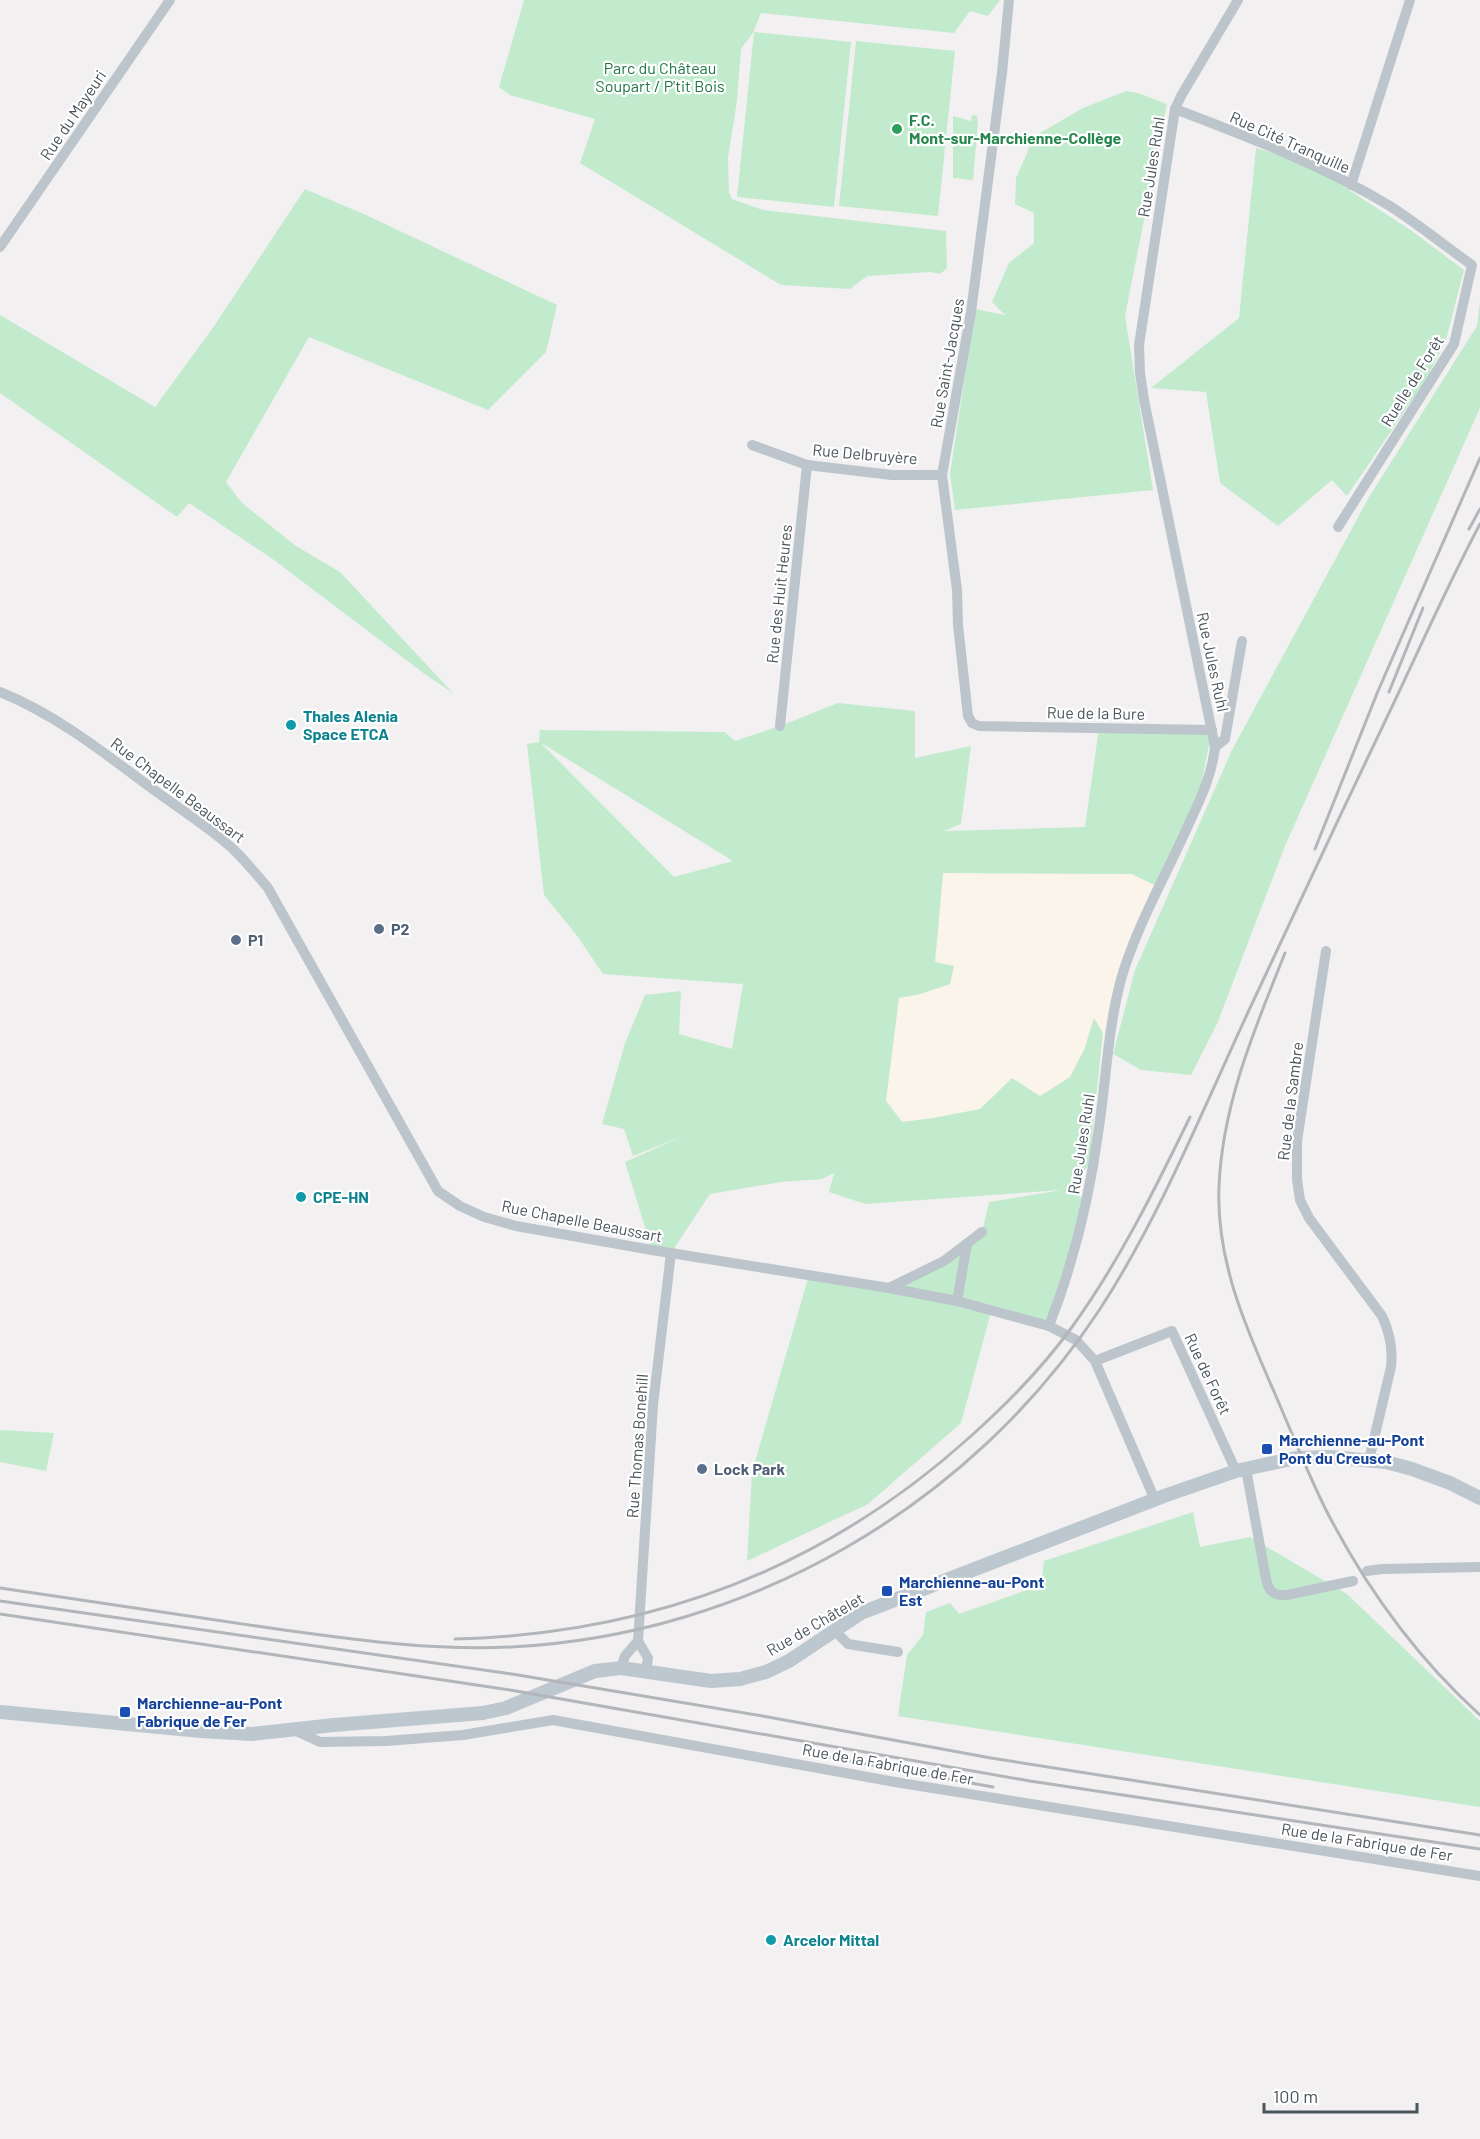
<svg xmlns="http://www.w3.org/2000/svg" width="1480" height="2139" font-family="Barlow,sans-serif">
<style>
.commercial{fill:#fbf4eb}
.green{fill:#c2ebce;fill-rule:evenodd}
.lines{fill:none;stroke-linecap:round;stroke-linejoin:round}
.minor{stroke:#bcc5cb;stroke-width:10}
.secondary{stroke:#bdc7cf;stroke-width:14}
.rail{stroke:#b2b5b9;stroke-width:3}
.leisure-dot{fill:#2e9e5b;stroke:#fff;stroke-width:2}
.culture-dot{fill:#0f9aa8;stroke:#fff;stroke-width:2}
.service-dot{fill:#5c6f8a;stroke:#fff;stroke-width:2}
.transit-dot{fill:#1a4fb4;stroke:#fff;stroke-width:2}
.labels{text-anchor:middle;stroke-width:4.5;stroke-linejoin:round;paint-order:stroke}
.park-label{font-size:16px;fill:#207743;stroke:#fff}
.street-label{font-size:16px;fill:#49545b;stroke:#fff}
.leisure-label{font-size:16px;font-weight:bold;fill:#27864d;stroke:#fff;text-anchor:start}
.culture-label{font-size:16px;font-weight:bold;fill:#0d838f;stroke:#fff;text-anchor:start}
.service-label{font-size:16px;font-weight:bold;fill:#4e5e75;stroke:#fff;text-anchor:start}
.transit-label{font-size:16px;font-weight:bold;fill:#164399;stroke:#fff;text-anchor:start}
</style>
<rect width="100%" height="100%" fill="#f2f0f0"/>
<!-- commercial -->
<path class="commercial" d="M943 873 1132 874 1154 885 1121 964 1106 1019 1101 1056 1078 1090 919 1124 902 1120 887 1100 881 1087 891 998 942 981 936 957Z"/>
<!-- green -->
<g class="green">
<path d="M524 0H1000L988 16 970 11 954 33 761 13 753 33 741 49 737 101 728 158 729 192 732 199 763 210 946 231 947 268 940 274 930 272 867 276 850 289 781 285 580 163 595 119 510 95 499 87Z"/>
<path d="M754 32 851 42 834 207 737 197Z"/>
<path d="M856 41 955 51 938 216 839 206Z"/>
<path d="M1126 91 1138 93 1167 104 1125 316 1153 490 955 510 950 474 975 309 1005 315 992 302 1009 263 1034 243V213L1015 204 1016 178 1028 151 1030 139 1083 108Z"/>
<path d="M972 115 977 116 978 122 973 180 953 178V116L971 121Z"/>
<path d="M1256 148 1306 162 1412 231 1464 270 1446 340 1427 378 1347 496 1332 480 1278 526 1220 483 1206 392 1151 388 1239 318Z"/>
<path d="M305 189 366 215 557 305 546 352 488 410 309 337 226 482 242 503 296 546 340 572 453 693 426 675 274 560 189 503 177 517 0 393V315L155 407 212 329Z"/>
<path d="M1480 302V408L1285 846 1217 1024 1191 1075 1141 1070 1113 1054 1135 970 1232 750 1369 497 1477 326Z"/>
<path d="M838 703 915 711V758L971 746 961 824 944 831 1085 827 1099 728 1212 730 1197 806 1154 885 1132 874 943 873 935 962 954 966 950 984 921 994 899 998 886 1101 902 1122 933 1118 980 1109 1012 1078 1040 1096 1070 1077 1084 1050 1094 1018 1103 1033 1089 1164 1073 1189 1087 1204 1049 1326 991 1312 961 1423 868 1504 747 1561 752 1472 809 1275 894 1289 982 1232 989 1202 1062 1190 865 1204 829 1192 834 1173 822 1179 781 1182 710 1194 671 1253 652 1250 625 1162 683 1136 633 1156 624 1129 602 1124 625 1043 645 995 681 991 679 1034 732 1049 743 984 603 974 578 937 544 895 527 744 539 742 540 730 725 732 735 741 780 726ZM542 744H543L733 861 674 877Z"/>
<path d="M0 1430 54 1433 46 1471 0 1462Z"/>
<path d="M1193 1512 1200 1547 1250 1537 1347 1594 1480 1721V1807L898 1716 907 1655 923 1635 926 1612 950 1603 959 1614 1041 1585 1044 1561Z"/>
</g>
<g class="lines">
<!-- minor -->
<g class="minor">
<path d="M1009 0 1002 73 971 312 942 475 957 590 958 625 968 716 972 723 979 726 1212 730"/>
<path d="M1175 109C1249 137 1322 165 1390 206 1418 224 1445 246 1472 265L1454 344 1338 527"/>
<path d="M1351 185 1410 0"/>
<path d="M0 247 170 0"/>
<path d="M752 445 807 465 892 475H942"/>
<path d="M0 692C55 714 103 752 150 787 177 807 206 825 231 847 245 860 256 874 268 888L438 1191 460 1206 484 1217 516 1226 652 1250 889 1288 957 1301 1049 1326 1076 1340 1095 1361 1155 1500"/>
<path d="M780 726 807 465"/>
<path d="M1215 747 1225 739 1242 641"/>
<path d="M1326 951 1297 1141V1179L1300 1200 1309 1218 1382 1316C1390 1333 1393 1349 1391 1367L1369 1460"/>
<path d="M889 1288 944 1261 982 1232"/>
<path d="M957 1301 967 1244"/>
<path d="M1049 1326C1074 1262 1090 1195 1099 1127 1106 1080 1108 1030 1120 983 1134 931 1165 877 1187 828 1199 802 1212 776 1215 747L1144 400 1140 373 1139 345 1175 109 1181 96 1238 0"/>
<path d="M1095 1361 1172 1331 1236 1471"/>
<path d="M1246 1469 1266 1579C1268 1591 1274 1596 1287 1595L1353 1581"/>
<path d="M1367 1571 1382 1569 1480 1567"/>
<path d="M834 1630 848 1644 898 1652"/>
<path d="M621 1668 625 1656 638 1641"/>
<path d="M646 1671 648 1658 638 1641 653 1405 671 1253"/>
<path d="M292 1729 320 1742 386 1741 463 1735 553 1720 895 1782 1480 1876"/>
</g>
<!-- secondary -->
<path class="secondary" d="M0 1712 201 1731 252 1734 334 1725 483 1713 506 1708 595 1671 621 1668 711 1681 740 1679 766 1672 789 1661 861 1613 1164 1496 1236 1471 1296 1458 1330 1457 1386 1462 1412 1469 1450 1483 1480 1498"/>
<!-- rail -->
<g class="rail">
<path d="M1469 529 1480 509"/>
<path d="M1389 692 1423 608"/>
<path d="M1315 849 1378 691 1480 458"/>
<path d="M1285 953C1255 1028 1222 1105 1219 1187 1216 1261 1246 1328 1275 1394 1292 1433 1307 1472 1326 1510 1365 1586 1417 1658 1480 1715"/>
<path d="M0 1588C90 1601 180 1615 270 1628 351 1639 430 1651 511 1647 748 1635 970 1507 1100 1309 1161 1215 1203 1109 1250 1008 1296 910 1342 811 1389 713 1419 650 1447 586 1480 524"/>
<path d="M0 1601 512 1674 768 1717 991 1758 1480 1835"/>
<path d="M0 1614 510 1690 1030 1781 1480 1849"/>
<path d="M455 1639C652 1634 824 1569 971 1436 1008 1403 1043 1367 1072 1327 1119 1262 1155 1189 1190 1117"/>
<path d="M805 1753 993 1787"/>
</g>
</g>
<!-- markers -->
<circle class="leisure-dot" cx="897" cy="129" r="6"/>
<g class="culture-dot">
<circle cx="291" cy="725" r="6"/>
<circle cx="301" cy="1197" r="6"/>
<circle cx="771" cy="1940" r="6"/>
</g>
<g class="service-dot">
<circle cx="379" cy="929" r="6"/>
<circle cx="236" cy="940" r="6"/>
<circle cx="702" cy="1469" r="6"/>
</g>
<g class="transit-dot">
<rect x="1261" y="1443" width="12" height="12" rx="3"/>
<rect x="881" y="1585" width="12" height="12" rx="3"/>
<rect x="119" y="1706" width="12" height="12" rx="3"/>
</g>
<g class="labels">
<!-- park labels -->
<g class="park-label">
<text x="660" y="74">Parc du Château<tspan x="660" dy="18">Soupart / P'tit Bois</tspan></text>
</g>
<!-- street labels -->
<g class="street-label">
<text transform="translate(73 115) rotate(-56)" y="6">Rue du Mayeuri</text>
<text transform="translate(1290 142) rotate(24)" y="6">Rue Cité Tranquille</text>
<text transform="translate(1151 167) rotate(-81)" y="6">Rue Jules Ruhl</text>
<text transform="translate(947 363) rotate(-80)" y="6">Rue Saint-Jacques</text>
<text transform="translate(1412 381) rotate(-58)" y="6">Ruelle de Forêt</text>
<text transform="translate(865 454) rotate(5)" y="6">Rue Delbruyère</text>
<text transform="translate(779 594) rotate(-84)" y="6">Rue des Huit Heures</text>
<text transform="translate(1213 662) rotate(78)" y="6">Rue Jules Ruhl</text>
<text transform="translate(1096 713) rotate(1)" y="6">Rue de la Bure</text>
<text transform="translate(178 790) rotate(37)" y="6">Rue Chapelle Beaussart</text>
<text transform="translate(1290 1101) rotate(-83)" y="6">Rue de la Sambre</text>
<text transform="translate(1081 1144) rotate(-81)" y="6">Rue Jules Ruhl</text>
<text transform="translate(582 1221) rotate(11)" y="6">Rue Chapelle Beaussart</text>
<text transform="translate(1208 1374) rotate(65)" y="6">Rue de Forêt</text>
<text transform="translate(637 1446) rotate(-86)" y="6">Rue Thomas Bonehill</text>
<text transform="translate(815 1624) rotate(-30)" y="6">Rue de Châtelet</text>
<text transform="translate(888 1764) rotate(10)" y="6">Rue de la Fabrique de Fer</text>
<text transform="translate(1367 1842) rotate(9)" y="6">Rue de la Fabrique de Fer</text>
</g>
<!-- leisure labels -->
<g class="leisure-label">
<text x="909" y="126">F.C.<tspan x="909" dy="18">Mont-sur-Marchienne-Collège</tspan></text>
</g>
<!-- culture labels -->
<g class="culture-label">
<text x="303" y="722">Thales Alenia<tspan x="303" dy="18">Space ETCA</tspan></text>
<text x="313" y="1203">CPE-HN</text>
<text x="783" y="1946">Arcelor Mittal</text>
</g>
<!-- service labels -->
<g class="service-label">
<text x="391" y="935">P2</text>
<text x="248" y="946">P1</text>
<text x="714" y="1475">Lock Park</text>
</g>
<!-- transit labels -->
<g class="transit-label">
<text x="1279" y="1446">Marchienne-au-Pont<tspan x="1279" dy="18">Pont du Creusot</tspan></text>
<text x="899" y="1588">Marchienne-au-Pont<tspan x="899" dy="18">Est</tspan></text>
<text x="137" y="1709">Marchienne-au-Pont<tspan x="137" dy="18">Fabrique de Fer</tspan></text>
</g>
</g>
<!-- scale -->
<path d="M1264 2103v9h153v-9" fill="none" stroke="#49545b" stroke-width="3"/>
<text x="1273" y="2103" font-size="18" fill="#49545b" stroke="#ffffff" stroke-width="4.5" paint-order="stroke">100 m</text>
</svg>
